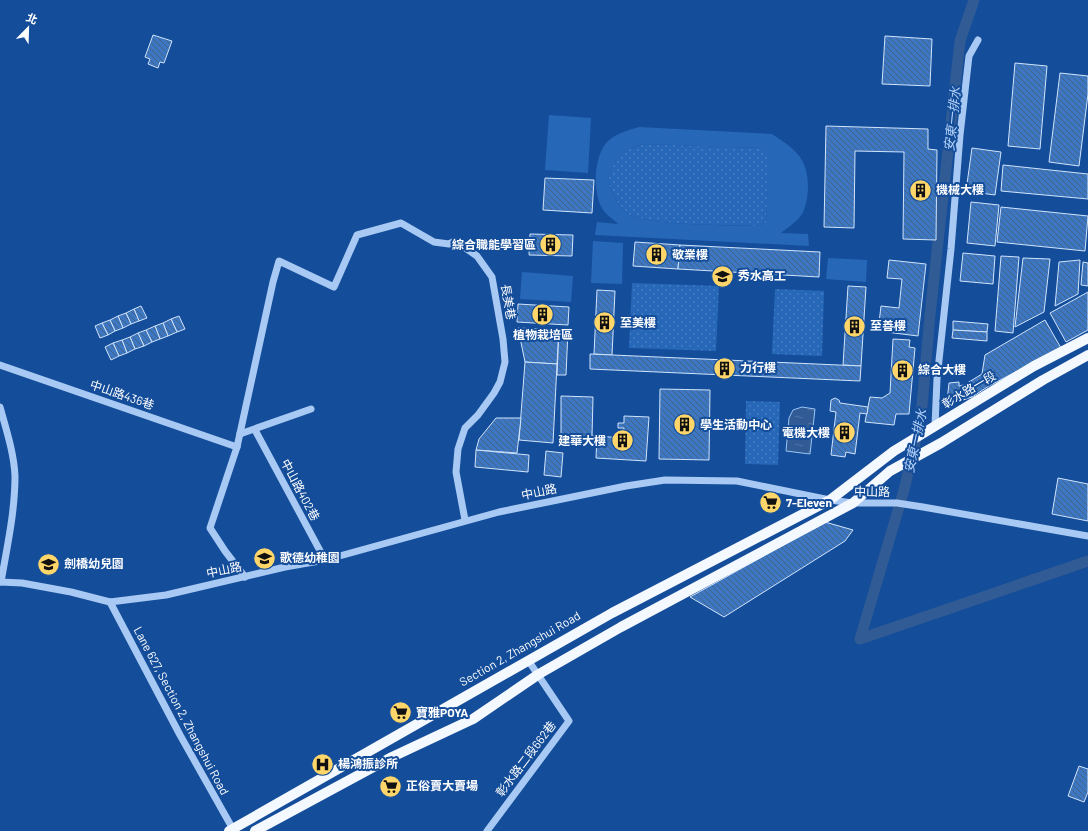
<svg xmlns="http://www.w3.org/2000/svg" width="1088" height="831" font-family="Barlow,'Noto Sans TC',sans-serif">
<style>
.grass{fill:url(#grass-dots)}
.garden{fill:#2767b8;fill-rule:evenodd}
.water{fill:url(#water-ripples);stroke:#9ac4f6}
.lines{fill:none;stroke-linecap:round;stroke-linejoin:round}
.canal{stroke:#315b94;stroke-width:11}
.building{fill:url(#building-back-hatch);stroke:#d0e4fd}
.minor{stroke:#a8c9f3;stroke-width:7}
.major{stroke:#f4f8ff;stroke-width:10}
.labels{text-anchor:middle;stroke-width:4;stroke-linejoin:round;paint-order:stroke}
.poi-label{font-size:12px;font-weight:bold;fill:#fff;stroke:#144d9a;text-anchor:start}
.street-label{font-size:12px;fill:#fff;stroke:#144d9a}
.water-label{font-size:13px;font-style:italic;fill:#b5d3fa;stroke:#144d9a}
</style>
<defs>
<pattern id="grass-dots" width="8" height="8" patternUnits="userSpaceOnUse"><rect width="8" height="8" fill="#2767b8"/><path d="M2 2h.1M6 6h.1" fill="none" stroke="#477ec3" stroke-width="1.8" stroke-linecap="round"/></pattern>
<pattern id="water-ripples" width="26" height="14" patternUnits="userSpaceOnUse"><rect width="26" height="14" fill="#315b94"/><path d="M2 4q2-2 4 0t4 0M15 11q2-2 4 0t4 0" fill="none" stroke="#5074a4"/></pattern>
<pattern id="building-back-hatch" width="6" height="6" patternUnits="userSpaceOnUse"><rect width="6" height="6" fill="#3d77c1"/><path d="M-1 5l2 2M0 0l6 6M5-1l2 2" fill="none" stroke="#446286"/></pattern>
</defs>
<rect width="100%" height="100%" fill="#144d9a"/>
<!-- grass -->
<g class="grass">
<path d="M645 144 759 148 770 152 766 223 756 226C731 225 644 226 627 213 620 208 617 201 613 193 610 188 607 179 610 173 619 151 623 150 645 144Z"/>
<path d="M632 283 719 286 716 351 629 348Z"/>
<path d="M775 289 824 291 822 356 772 354Z"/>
<path d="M746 401 780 402 778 465 745 464Z"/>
</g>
<!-- garden -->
<g class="garden">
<path d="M549 115 591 118 588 173 545 170Z"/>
<path d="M639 127 772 134C795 149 808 158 808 187 808 195 806 207 802 214 797 222 788 227 781 233L808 234 809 246 595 235 597 222 618 224C613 219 605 214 602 208 592 192 594 154 608 141 617 133 629 130 639 127ZM644 144 759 148 769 152 766 223 756 226C731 225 644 226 627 213 620 208 617 201 613 193 610 188 607 179 610 173 619 152 623 150 644 144Z"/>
<path d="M593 241 623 243 622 284 591 283Z"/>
<path d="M828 258 867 260 866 282 826 279Z"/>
<path d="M522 272 573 276 571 302 520 299Z"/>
</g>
<!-- water -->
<path class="water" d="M802 407 815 409 810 454 786 451 789 418 793 410Z"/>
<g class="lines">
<!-- canal -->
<path class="canal" d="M974 0 960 41 930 315 921 417 904 490 860 639 1088 561"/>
</g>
<!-- building -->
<g class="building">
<path d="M153 35 172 41 164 63 160 62 158 68 148 64 150 59 145 57Z"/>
<path d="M885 36 932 39 930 86 882 84Z"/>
<path d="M1015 63 1047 66 1040 149 1008 146Z"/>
<path d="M1060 73 1088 76V94L1079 166 1049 162Z"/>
<path d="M826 126 928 129V149L937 150 936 240 903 239 904 152 855 151 854 228 824 227Z"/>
<path d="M972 148 1001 152 995 195 966 191Z"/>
<path d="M1003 165 1088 174V199L1001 191Z"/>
<path d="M545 178 594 180 592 213 543 210Z"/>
<path d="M971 202 999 205 995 246 967 243Z"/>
<path d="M1001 207 1088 216 1085 251 997 242Z"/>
<path d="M530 234 573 235 572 256 529 255Z"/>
<path d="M635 242 680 245 678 269 633 266Z"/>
<path d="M680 245 820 252 819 277 678 269Z"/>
<path d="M963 253 995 256 993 284 960 281Z"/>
<path d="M1001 256 1019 257 1013 333 995 331Z"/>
<path d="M1023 258 1050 259 1044 312 1015 327Z"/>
<path d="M889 260 926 264 918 336 878 331 881 306 899 308 902 279 887 278Z"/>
<path d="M1080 260 1078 294 1055 306 1059 262Z"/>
<path d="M1083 262 1088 263V286L1081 285Z"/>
<path d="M848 286 866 287 861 366 843 365Z"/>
<path d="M597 290 615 291 612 355 594 354Z"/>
<path d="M1088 292V330L1066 342 1050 313Z"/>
<path d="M518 304 569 307 568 325 517 322Z"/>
<path d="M141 306 147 318 139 321 134 309Z"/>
<path d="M134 309 139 321 131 324 126 313Z"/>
<path d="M126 313 131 324 123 328 118 316Z"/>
<path d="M118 316 123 328 115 331 110 320Z"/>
<path d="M179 316 185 329 177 332 171 319Z"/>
<path d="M171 319 177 332 168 336 163 323Z"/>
<path d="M110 320 115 331 108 335 102 323Z"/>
<path d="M1045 320 1061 348 989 386 982 374 985 355Z"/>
<path d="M953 321 988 324 987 332 953 330Z"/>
<path d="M102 323 108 335 100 338 95 326Z"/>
<path d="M163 323 168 336 160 339 155 326Z"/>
<path d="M155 326 160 339 152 342 146 330Z"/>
<path d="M518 328 559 330 557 364 525 362Z"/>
<path d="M146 330 152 342 144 346 138 333Z"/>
<path d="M559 330H568L566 375H557Z"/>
<path d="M953 330 987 332V341L952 338Z"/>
<path d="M138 333 144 346 135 349 130 337Z"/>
<path d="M130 337 135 349 127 353 122 340Z"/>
<path d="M893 339 910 340 909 347 915 348 909 414H896L894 425 865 422 870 397 882 398 890 393Z"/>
<path d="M122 340 127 353 119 356 113 343Z"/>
<path d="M113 343 119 356 111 360 105 347Z"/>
<path d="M590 354 861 366 860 381 590 369Z"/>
<path d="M525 362 557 364 553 443 519 440Z"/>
<path d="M982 374 989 386 972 397 964 385Z"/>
<path d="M959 382V386L964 385 972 397 954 403 947 401 949 383Z"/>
<path d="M660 389 710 390 709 460 659 459Z"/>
<path d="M561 396 593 397 592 436H597V444L561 443Z"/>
<path d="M835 398 839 400 840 403 868 407 867 414 860 413 855 454 846 452 845 457 831 455 836 412 830 411 831 400Z"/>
<path d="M624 416 649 417 646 461 596 458 597 436 623 438 624 428H618V423H624Z"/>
<path d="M496 418H521L517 453 476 450 479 439Z"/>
<path d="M476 450 529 455 528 472 475 467Z"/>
<path d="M546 451 563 453 561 477 544 475Z"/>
<path d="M1058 478 1088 484V521L1052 514Z"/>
<path d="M825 522 853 530 845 541 724 617 690 597Z"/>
<path d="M1079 766 1088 769V792L1084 802 1068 796Z"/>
</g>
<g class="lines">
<!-- minor -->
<g class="minor">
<path d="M0 365 237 447"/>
<path d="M0 407C6 429 14 453 15 476 15 512 7 547 1 582"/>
<path d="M935 426 937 379 951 249 960 135 969 56 978 40"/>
<path d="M255 430 325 560"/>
<path d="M240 434 311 409"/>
<path d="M245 577 225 551 210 528 237 447 273 282 279 261 334 287 357 235 401 223 434 242 449 244 455 241 477 256 492 277 503 339 505 362 500 382 494 393 478 415 465 428 458 449 456 472 465 520"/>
<path d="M0 582 22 583 71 592 110 602 166 595 285 567 325 560 499 512 626 486 665 480 737 481 830 500 853 503H897L923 507 1088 536"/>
<path d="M110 602 180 735 234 831"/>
<path d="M487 831 569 721 528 660"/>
</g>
<!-- major -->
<g class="major">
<path d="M229 831 612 613 830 500 894 451 1034 366 1088 338"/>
<path d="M255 831 392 757 473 719 539 674 621 627 853 503 890 471 941 443 1043 380 1088 355"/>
</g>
</g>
<!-- icons -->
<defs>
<symbol id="building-disc" viewBox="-11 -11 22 22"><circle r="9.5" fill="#ffd66a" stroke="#144d9a"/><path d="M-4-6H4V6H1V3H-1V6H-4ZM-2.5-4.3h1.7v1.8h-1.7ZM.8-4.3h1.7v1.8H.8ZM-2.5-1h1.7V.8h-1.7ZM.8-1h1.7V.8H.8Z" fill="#111"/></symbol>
<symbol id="school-disc" viewBox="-11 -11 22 22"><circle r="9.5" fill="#ffd66a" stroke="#144d9a"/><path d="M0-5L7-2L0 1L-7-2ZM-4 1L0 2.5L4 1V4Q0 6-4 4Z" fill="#111"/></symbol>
<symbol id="supermarket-disc" viewBox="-11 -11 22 22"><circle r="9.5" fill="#ffd66a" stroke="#144d9a"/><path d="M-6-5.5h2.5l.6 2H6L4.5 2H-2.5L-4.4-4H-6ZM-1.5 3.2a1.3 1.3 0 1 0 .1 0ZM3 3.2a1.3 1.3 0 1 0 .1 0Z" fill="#111"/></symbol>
<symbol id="hospital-disc" viewBox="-11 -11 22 22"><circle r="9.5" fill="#ffd66a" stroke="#144d9a"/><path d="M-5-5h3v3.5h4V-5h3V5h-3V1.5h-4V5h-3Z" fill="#111"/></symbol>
</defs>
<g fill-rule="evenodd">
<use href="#building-disc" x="908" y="178" width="25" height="25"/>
<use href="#building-disc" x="538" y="232" width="25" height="25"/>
<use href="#building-disc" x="644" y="242" width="25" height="25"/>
<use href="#school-disc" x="710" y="264" width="25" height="25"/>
<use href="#building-disc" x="530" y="302" width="25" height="25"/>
<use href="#building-disc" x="592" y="310" width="25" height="25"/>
<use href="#building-disc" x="842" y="314" width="25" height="25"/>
<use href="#building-disc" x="712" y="356" width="25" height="25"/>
<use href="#building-disc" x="890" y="358" width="25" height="25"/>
<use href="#building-disc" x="672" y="412" width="25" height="25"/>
<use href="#building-disc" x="832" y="420" width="25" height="25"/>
<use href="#building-disc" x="610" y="428" width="25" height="25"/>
<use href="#supermarket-disc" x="758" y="490" width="25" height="25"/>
<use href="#school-disc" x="252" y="546" width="25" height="25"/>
<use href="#school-disc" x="36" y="552" width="25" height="25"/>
<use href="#supermarket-disc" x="388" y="700" width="25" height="25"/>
<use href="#hospital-disc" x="310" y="752" width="25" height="25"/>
<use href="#supermarket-disc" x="378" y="774" width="25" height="25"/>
</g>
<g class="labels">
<!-- poi labels -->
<g class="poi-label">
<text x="936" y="194">機械大樓</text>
<text x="536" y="249" text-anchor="end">綜合職能學習區</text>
<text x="672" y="259">敬業樓</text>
<text x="738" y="280">秀水高工</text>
<text x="620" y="327">至美樓</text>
<text x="870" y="330">至善樓</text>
<text x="543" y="339" text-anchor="middle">植物栽培區</text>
<text x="740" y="372">力行樓</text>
<text x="918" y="374">綜合大樓</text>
<text x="700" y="429">學生活動中心</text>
<text x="830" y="437" text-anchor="end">電機大樓</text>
<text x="606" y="445" text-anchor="end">建華大樓</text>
<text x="786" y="507">7-Eleven</text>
<text x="280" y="562">歌德幼稚園</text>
<text x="64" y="568">劍橋幼兒園</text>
<text x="416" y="717">寶雅POYA</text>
<text x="338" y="768">楊鴻振診所</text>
<text x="406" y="790">正俗賣大賣場</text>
</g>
<!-- street labels -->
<g class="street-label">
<text transform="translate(508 302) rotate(80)" y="4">長美巷</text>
<text transform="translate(969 390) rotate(-31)" y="4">彰水路一段</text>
<text transform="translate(122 395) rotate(19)" y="4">中山路436巷</text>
<text transform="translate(300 490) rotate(62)" y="4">中山路402巷</text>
<text transform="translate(539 492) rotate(-12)" y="4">中山路</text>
<text transform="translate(872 492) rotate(1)" y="4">中山路</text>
<text transform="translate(224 570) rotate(-12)" y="4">中山路</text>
<text transform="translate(520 649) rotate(-30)" y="4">Section 2, Zhangshui Road</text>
<text transform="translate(181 711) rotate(62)" y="4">Lane 627, Section 2, Zhangshui Road</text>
<text transform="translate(526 759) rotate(-53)" y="4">彰水路二段662巷</text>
</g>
<!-- water labels -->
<g class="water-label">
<text transform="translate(952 119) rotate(-84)" y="5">安東一排水</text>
<text transform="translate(915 441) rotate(-78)" y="5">安東一排水</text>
</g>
</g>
<!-- north arrow -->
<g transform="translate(28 28) rotate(23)" stroke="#144d9a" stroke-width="3" paint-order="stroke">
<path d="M0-3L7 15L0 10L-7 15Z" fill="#ffffff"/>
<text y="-6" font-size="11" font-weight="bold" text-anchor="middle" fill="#ffffff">北</text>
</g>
</svg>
